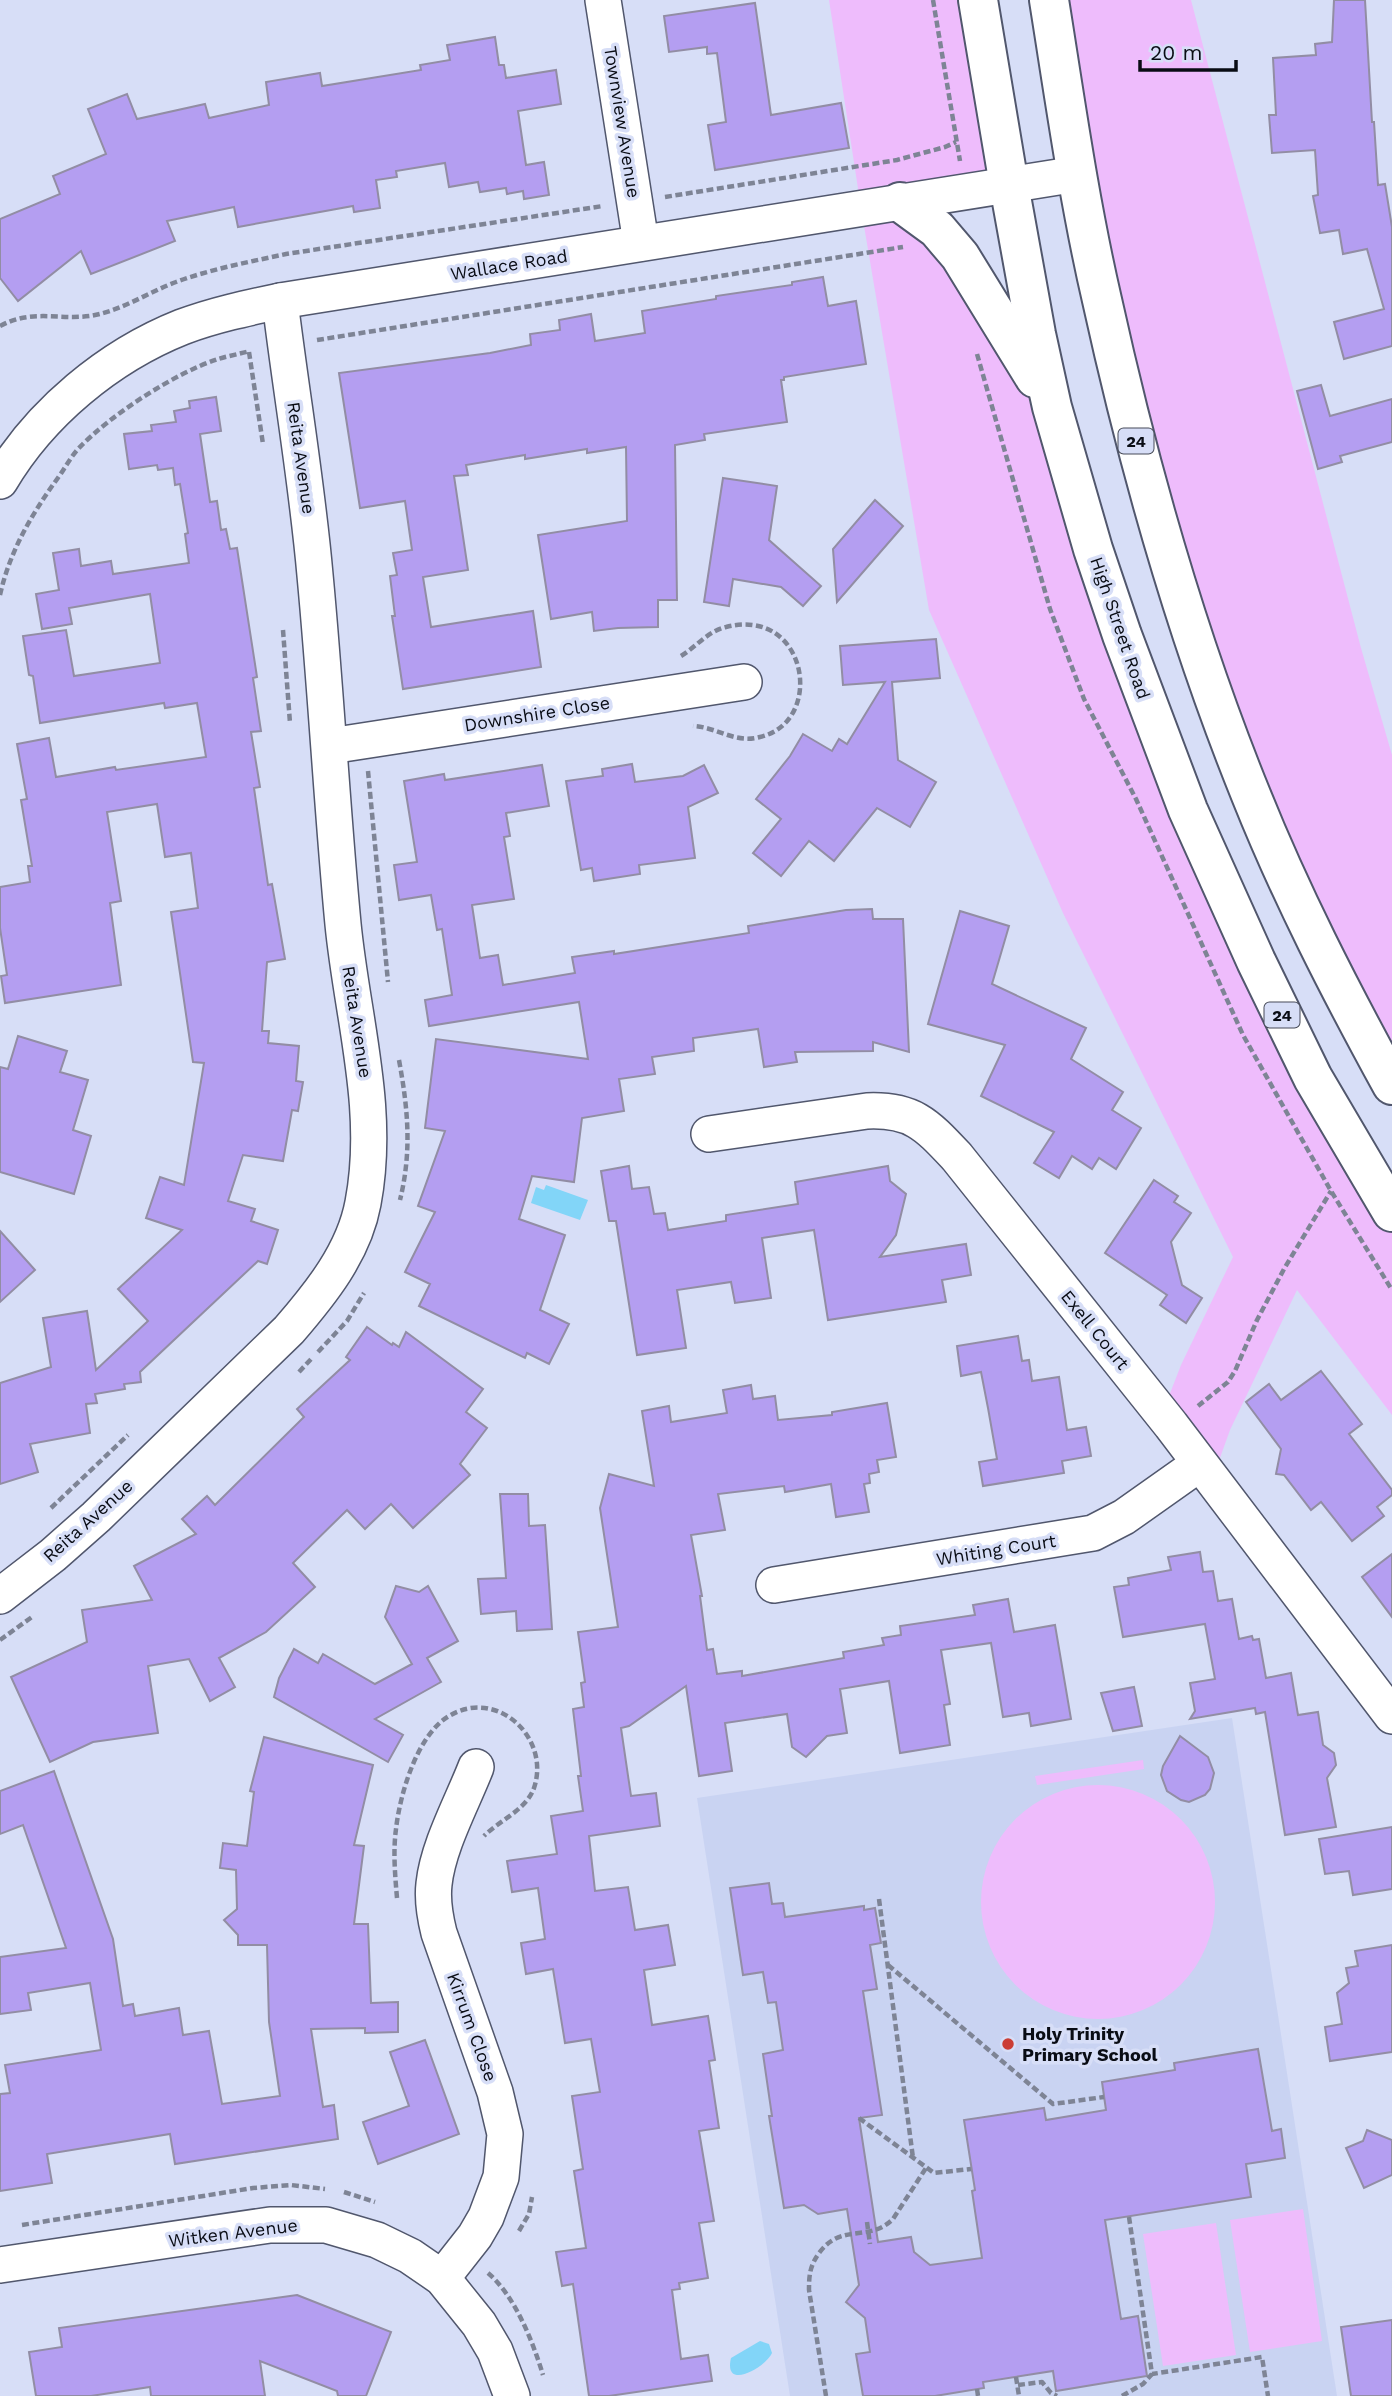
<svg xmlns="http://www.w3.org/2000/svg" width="1392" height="2396" font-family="'Work Sans',sans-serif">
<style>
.built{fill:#c9d3f2}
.green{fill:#eebcfc}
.water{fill:#82d5f8}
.building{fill:#b49ef1;stroke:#928da4;stroke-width:2}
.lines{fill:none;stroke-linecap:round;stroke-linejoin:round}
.minor-casing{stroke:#51576d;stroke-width:38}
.primary-casing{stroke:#51576d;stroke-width:42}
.path{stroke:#7e8495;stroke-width:4.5;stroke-dasharray:7 3.5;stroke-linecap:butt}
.minor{stroke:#fff;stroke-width:35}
.primary{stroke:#fff;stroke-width:38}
.poi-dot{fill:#cb3d35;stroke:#d7def7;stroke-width:2.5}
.labels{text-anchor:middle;stroke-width:7;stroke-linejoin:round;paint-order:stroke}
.shield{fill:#d7def7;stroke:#474b58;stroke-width:2}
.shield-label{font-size:16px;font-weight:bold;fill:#090c14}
.street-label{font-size:18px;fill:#090c14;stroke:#d7def7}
.poi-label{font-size:18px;font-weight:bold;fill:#090c14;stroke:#d7def7;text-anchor:start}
</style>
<rect width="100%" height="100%" fill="#d7def7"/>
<!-- built -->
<path class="built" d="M1232 1718 1337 2396H790L697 1798Z"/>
<!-- green -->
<g class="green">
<path d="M829 0H978L1009 185 901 202 1052 407 1122 635 1392 1212V1415L1297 1290 1230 1430 1212 1480 1162 1414 1181 1365 1233 1257 1063 913 929 610 861 208Z"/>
<path d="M1049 0H1191L1361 648 1392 755V1085L1215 702Z"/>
<path d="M1143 1760 1144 1769 1037 1785 1035 1776Z"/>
<circle cx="1098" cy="1902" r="117"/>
<path d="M1303 2209 1322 2341 1250 2352 1230 2220Z"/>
<path d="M1216 2223 1236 2355 1163 2366 1143 2234Z"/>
</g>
<!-- water -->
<g class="water">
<path d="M546 1185 588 1200 580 1220 531 1203 536 1187 544 1190Z"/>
<path d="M760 2341 769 2344 772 2353C766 2367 723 2392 731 2358Z"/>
</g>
<!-- building -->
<g class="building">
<path d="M1334 0H1365L1372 122H1374L1378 185 1385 184 1392 227V346L1344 359 1334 322 1384 309 1367 249 1343 254 1339 230 1320 233 1313 196 1318 195 1315 150 1272 153 1269 115H1276L1273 58 1316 55 1315 44 1332 42Z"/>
<path d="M755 3 771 115 841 103 849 148 715 170 708 125 726 122 717 53 707 54V47L669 52 664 16Z"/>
<path d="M495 37 499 65H504L506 78 556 70 561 104 518 111 526 165 544 162 549 195 524 199 523 191 507 194 506 188 480 192 478 182 449 187 445 163 396 171 397 177 376 180 380 208 354 212 353 206 238 227 234 207 167 221 175 241 91 274 81 251 18 301 0 278V219L60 194 53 176 106 154 88 109 127 94 137 119 205 104 209 118 269 105 266 82 320 73 322 86 421 70 420 65 450 60 447 45Z"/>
<path d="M823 277 828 306 856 301 866 364 784 377V380H781L787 422 704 434 705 440 675 445 677 600H658V627L618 628 594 631 592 612 551 619 538 535 627 521 626 447 587 453V449L525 459V455L466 465 468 475 454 476 468 570 423 577 431 627 533 611 541 667 403 689 392 616H395L390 576 397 575 393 553 412 550 405 501 360 508 339 373 490 353 531 345 530 334 560 330 559 320 591 314 595 341 645 333 642 311 716 299V296L792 285V282Z"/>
<path d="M1321 385 1330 416 1392 399V442L1340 456 1342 462 1318 469 1297 391Z"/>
<path d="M216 397 221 431 200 434 210 502 217 501 221 530 226 529 230 549 237 548 257 677 253 678 261 731 251 732 260 787 254 788 268 885 272 884 285 959 267 962 262 1031H269L268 1043 299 1046 296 1081 303 1082 298 1111 292 1110 283 1161 243 1155 228 1201 255 1209 251 1221 278 1230 267 1264 258 1261 140 1372 141 1382 124 1384 125 1389 95 1394 97 1403 86 1404 90 1433 30 1444 38 1472 0 1484V1383L51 1367 43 1318 87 1311 96 1370 148 1321 118 1289 182 1230 146 1218 160 1177 184 1185 204 1063 193 1062 171 912 198 908 191 853 165 857 157 804 107 812 121 901 110 903 121 985 5 1003 1 976 7 975 0 928V887L30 882 28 866H32L21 800 27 799 17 744 49 738 56 777 115 767 116 770 206 757 197 703 165 708 164 703 40 723 33 676 29 675 23 636 66 630 74 676 160 663 150 594 69 608 72 624 42 629 36 594 59 590 53 553 79 549 81 566 111 561 113 574 189 563 185 534 188 533 180 484 175 485 173 468 158 470 157 465 129 469 124 434 152 431 151 425 176 422 174 411 190 408 189 401Z"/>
<path d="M723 478 777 486 769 540 821 586 803 606 781 587 733 579 729 606 704 602Z"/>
<path d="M875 500 903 526 837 602 833 549Z"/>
<path d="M936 639 940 678 892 682 898 760 936 782 910 827 877 808 834 861 809 841 781 876 753 853 781 819 756 799 790 756 803 734 832 751 839 739 847 744 885 682 843 685 840 646Z"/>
<path d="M632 764 635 782 683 776 704 765 718 793 688 807 695 858 639 865 640 874 594 881 592 868 581 870 566 781 603 776 602 769Z"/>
<path d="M542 765 549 806 506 813 510 836 504 837 514 899 472 905 480 958 498 955 503 985 575 973 572 957 614 951V954L749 933 748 926 846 910 872 909 873 919H903L909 1052 873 1042V1051L795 1052 797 1062 764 1067 758 1029 693 1038 694 1051 652 1057 655 1074 619 1079 624 1111 582 1118 574 1182 532 1176 519 1219 565 1235 540 1310 569 1324 549 1364 527 1353 525 1358 419 1306 430 1284 405 1272 435 1212 418 1206 445 1131 425 1128 436 1039 588 1059 579 1002 429 1026 425 1000 452 995 442 929 437 930 431 895 399 900 394 865 417 862 404 781 444 774 445 780Z"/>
<path d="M960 911 1009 926 992 984 1086 1028 1071 1059 1123 1092 1112 1110 1141 1128 1116 1169 1099 1158 1092 1169 1072 1156 1059 1178 1034 1163 1054 1132 981 1096 1005 1045 928 1024Z"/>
<path d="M18 1036 67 1051 60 1072 88 1080 73 1130 91 1136 74 1194 0 1172V1067L8 1069Z"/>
<path d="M629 1166 632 1189 649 1187 654 1214 665 1213 668 1230 726 1221V1215L798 1204 795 1182 888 1166 890 1181 906 1194 896 1235 880 1257 966 1244 971 1275 942 1280 946 1302 828 1320 814 1230 762 1238 771 1298 735 1303 731 1282 677 1290 686 1348 637 1355 616 1221H609L601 1171Z"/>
<path d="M1154 1180 1178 1196 1174 1202 1191 1213 1171 1242 1182 1285 1202 1298 1186 1323 1160 1305 1167 1295 1105 1253Z"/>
<path d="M0 1231 35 1270 0 1302Z"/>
<path d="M367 1327 392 1345 393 1343 399 1347 406 1332 483 1389 466 1412 487 1428 460 1464 470 1475 413 1528 391 1504 365 1529 347 1510 293 1563 315 1587 266 1632 219 1658 235 1687 210 1701 189 1659 148 1666 158 1733 93 1742 50 1762 11 1677 87 1642 82 1610 152 1600 134 1566 196 1534 182 1519 207 1496 215 1505 304 1417 297 1409 350 1360 346 1357Z"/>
<path d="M1018 1336 1022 1361 1029 1360 1032 1381 1059 1377 1067 1430 1086 1427 1091 1456 1062 1461 1064 1473 983 1486 979 1462 997 1459 988 1408 981 1372 961 1376 957 1346Z"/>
<path d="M1321 1371 1362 1424 1349 1434 1392 1490V1495L1377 1507 1384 1516 1352 1541 1321 1502 1311 1510 1284 1475 1276 1474 1281 1449 1246 1402 1269 1384 1281 1400Z"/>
<path d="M751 1385 753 1399 775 1396 778 1420 832 1415V1412L887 1403 896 1457 877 1460 879 1472 869 1474 870 1483 864 1484 869 1512 836 1517 831 1484 785 1492 784 1486 718 1494 725 1530 691 1535 702 1596H700L707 1650 713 1649 717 1674 742 1671V1676L844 1658 843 1652 884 1645 882 1638 901 1635 900 1626 975 1615 973 1605 1008 1599 1014 1632 1055 1625 1071 1719 1031 1726 1029 1713 1003 1717 991 1643 941 1650 950 1704 944 1705 950 1745 900 1753 889 1681 840 1689 847 1733 827 1736 806 1757 792 1747 787 1714 725 1723 732 1771 699 1776 686 1686 629 1726 621 1728 631 1796 656 1793 660 1826 589 1836 595 1891 628 1887 635 1930 668 1925 675 1965 644 1970 652 2025 708 2016 715 2060 709 2061 719 2128 699 2131 714 2221 699 2223 708 2278 679 2283 680 2289 672 2290 681 2359 708 2355 712 2381 609 2396H589L573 2284 562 2286 556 2252 586 2248 574 2171 583 2169 572 2096 600 2092 591 2039 565 2043 553 1969 526 1974 521 1943 545 1939 538 1888 512 1892 507 1861 557 1854 551 1816 583 1811 578 1776H581L573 1709 584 1707 581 1683 585 1682 578 1632 618 1627 600 1508 609 1474 654 1486 642 1411 669 1406 671 1422 727 1413 723 1390Z"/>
<path d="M500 1494H528L529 1526 545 1525 552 1629 517 1631 516 1611 481 1614 478 1579 506 1578Z"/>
<path d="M1200 1552 1203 1572 1213 1571 1218 1601 1232 1599 1239 1639 1252 1636 1253 1640 1259 1639 1266 1678 1291 1673 1298 1715 1318 1712 1323 1745 1334 1753 1336 1765 1327 1778 1336 1827 1285 1835 1265 1712 1256 1714 1255 1708 1190 1719 1195 1711 1190 1683 1215 1679 1205 1624 1123 1637 1114 1587 1129 1585 1128 1578 1171 1570 1168 1557Z"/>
<path d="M1392 1554V1617L1362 1577Z"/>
<path d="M396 1586 419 1592 428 1586 458 1641 427 1658 441 1682 375 1719 403 1735 388 1762 274 1697 279 1678 294 1649 318 1663 323 1654 375 1684 412 1664 385 1617Z"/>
<path d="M1134 1687 1142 1726 1113 1731 1101 1693Z"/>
<path d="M1180 1736 1208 1757 1214 1773 1210 1789 1205 1795 1189 1802 1181 1800 1167 1791 1161 1775 1163 1766Z"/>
<path d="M264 1737 373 1765 354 1845 364 1846 354 1924H368L371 2003 398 2002V2032L365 2033V2028L311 2029 323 2107 334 2105 338 2139 175 2164 170 2134 47 2154 52 2183 0 2191V2094L10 2093 5 2065 101 2050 90 1983 28 1993 31 2010 0 2014V1957L66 1948 23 1825 0 1834V1791L54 1771 113 1939 123 2006 133 2004 135 2016 179 2008 183 2035 209 2031 222 2104 280 2096 269 2022 267 1945H238V1935L224 1920 237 1909 236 1870 220 1868 223 1843 247 1846 254 1792 250 1791Z"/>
<path d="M1392 1827V1889L1353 1895 1349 1871 1325 1874 1319 1839Z"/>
<path d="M769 1883 772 1904 783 1903 785 1917 864 1906V1910L875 1908 881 1943 870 1945 877 1989 863 1991 882 2115 859 2118 878 2242 911 2237 914 2252 930 2265 982 2258 972 2191 975 2190 964 2120 1044 2108 1046 2120 1106 2110 1102 2082 1175 2070 1174 2063 1258 2049 1272 2131 1281 2129 1285 2158 1246 2164 1251 2197 1105 2220 1121 2319 1138 2316 1147 2376 1056 2391 1053 2371 983 2382 984 2388 935 2396H863L856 2354 870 2352 865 2318 846 2302 859 2285 847 2209 818 2214 804 2205 784 2208 769 2116H772L763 2054 783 2050 776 2002 768 2003 763 1972 743 1975 730 1888Z"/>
<path d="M1392 1945V2052L1330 2061 1325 2027 1342 2024 1337 1993 1349 1983 1346 1968 1358 1966 1355 1951Z"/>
<path d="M425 2040 459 2134 378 2164 363 2122 409 2106 390 2052Z"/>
<path d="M1367 2130 1392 2140V2175L1364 2188 1346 2148 1363 2141Z"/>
<path d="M297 2295 391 2332 366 2396H338L337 2391 260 2361 265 2396H151L150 2387 91 2396H36L29 2352 62 2347 59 2328Z"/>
<path d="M1392 2320V2396H1351L1341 2327Z"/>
</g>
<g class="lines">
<defs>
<g id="minor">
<path d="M603 0 641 243"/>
<path d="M0 481C40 413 109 356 182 327 214 315 247 308 280 301L1077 174"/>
<path d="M330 746 744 682"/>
<path d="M709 1134 867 1111C913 1109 927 1125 957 1157L1171 1425 1392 1716"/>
<path d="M774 1585 1093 1533 1124 1517 1199 1464"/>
<path d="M0 1596 53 1555 96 1517 289 1330C321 1293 354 1252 363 1203 381 1109 352 1017 343 924 332 808 326 691 315 575 307 483 291 392 280 301"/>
<path d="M0 2265 270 2225H326L377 2240 410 2256 442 2278 479 2324 495 2351 512 2396"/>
<path d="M442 2278 475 2236 486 2217 501 2177 505 2134 495 2092 439 1933C435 1917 432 1901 434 1884 438 1846 462 1803 476 1767"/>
</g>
<g id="primary">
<path d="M978 0 1009 185 1036 334 1052 407 1093 549 1122 635 1188 810 1256 961 1313 1078 1392 1212"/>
<path d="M1049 0C1065 100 1079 201 1102 300 1139 468 1186 635 1251 795 1291 895 1340 990 1392 1085"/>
<path d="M900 202 937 229 960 256 1035 378"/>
</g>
</defs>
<!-- minor casing -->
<use href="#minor" class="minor-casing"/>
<!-- primary casing -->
<use href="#primary" class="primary-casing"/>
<!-- path -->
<g class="path">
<path d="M933 0 960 161"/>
<path d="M665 197 897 160 945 147 956 142"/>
<path d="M0 326C31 309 58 320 90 316 121 311 147 293 176 282 211 269 249 262 286 254L603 206"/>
<path d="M317 340 903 247"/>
<path d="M249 352 263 444"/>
<path d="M977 354 1050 609 1084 699 1136 799 1243 1035 1331 1191 1392 1290"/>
<path d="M0 595C10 550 33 512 60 475 66 466 71 457 78 449 110 415 175 373 218 359 228 356 239 354 250 351"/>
<path d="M283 630 290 723"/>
<path d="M681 656C696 647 708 631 726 627 808 606 826 722 760 737 735 744 717 727 693 726"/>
<path d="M368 771 388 982"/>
<path d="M399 1060C408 1109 412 1151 400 1200"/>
<path d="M318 1352 347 1321 364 1293"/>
<path d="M299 1372 312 1358"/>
<path d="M1198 1406 1228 1382 1235 1371 1257 1320 1284 1269 1331 1191"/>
<path d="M51 1508 128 1435"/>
<path d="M0 1640 32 1617"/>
<path d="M397 1898C395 1875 393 1851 396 1829 400 1794 417 1735 449 1716 497 1687 551 1738 534 1788 526 1810 500 1820 484 1836"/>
<path d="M879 1899 913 2158"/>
<path d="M888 1965 1053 2104 1104 2097"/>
<path d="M859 2118 934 2173 971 2169"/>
<path d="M344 2192 375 2202"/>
<path d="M1129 2217 1152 2374 1262 2357 1268 2396"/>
<path d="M867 2222 870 2244"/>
<path d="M22 2225 253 2188 291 2185 325 2189"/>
<path d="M519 2231 529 2214 532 2197"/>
<path d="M488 2273C515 2296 533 2342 543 2375"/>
<path d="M1016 2377 1019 2396"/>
<path d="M1018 2385 1042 2382 1051 2393 1057 2396"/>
<path d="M977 2389 978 2396"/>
<path d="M826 2396 809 2290C809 2274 810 2266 819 2253 842 2222 869 2243 893 2219L926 2168"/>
<path d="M1122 2396 1143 2384 1152 2374"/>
</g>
<!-- minor -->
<use href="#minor" class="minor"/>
<!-- primary -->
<use href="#primary" class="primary"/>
</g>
<!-- markers -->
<circle class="poi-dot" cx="1008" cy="2044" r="7"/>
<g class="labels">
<!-- shield labels -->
<g class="shield">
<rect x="1118.5" y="428.5" width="35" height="25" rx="5"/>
<rect x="1264.5" y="1002.5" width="35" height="25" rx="5"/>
</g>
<g class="shield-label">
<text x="1136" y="447">24</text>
<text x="1282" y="1021">24</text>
</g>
<!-- street labels -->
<g class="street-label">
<text transform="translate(622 122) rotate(81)" y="6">Townview Avenue</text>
<text transform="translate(509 265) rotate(-9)" y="6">Wallace Road</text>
<text transform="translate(301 458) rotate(82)" y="6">Reita Avenue</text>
<text transform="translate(1120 628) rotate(71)" y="6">High Street Road</text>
<text transform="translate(537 714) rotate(-9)" y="6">Downshire Close</text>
<text transform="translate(357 1022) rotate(81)" y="6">Reita Avenue</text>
<text transform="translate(1095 1330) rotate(51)" y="6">Exell Court</text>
<text transform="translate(88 1521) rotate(-42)" y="6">Reita Avenue</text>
<text transform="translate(996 1550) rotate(-9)" y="6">Whiting Court</text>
<text transform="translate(472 2027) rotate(70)" y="6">Kirrum Close</text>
<text transform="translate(233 2233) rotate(-7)" y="6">Witken Avenue</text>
</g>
<!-- poi labels -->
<g class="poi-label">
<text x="1022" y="2040">Holy Trinity<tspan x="1022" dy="21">Primary School</tspan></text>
</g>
</g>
<!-- scale -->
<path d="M1140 60v10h96v-10" fill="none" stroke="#090c14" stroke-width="3.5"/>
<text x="1150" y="60" font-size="21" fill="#090c14" stroke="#d7def7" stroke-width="5" paint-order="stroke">20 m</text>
</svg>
